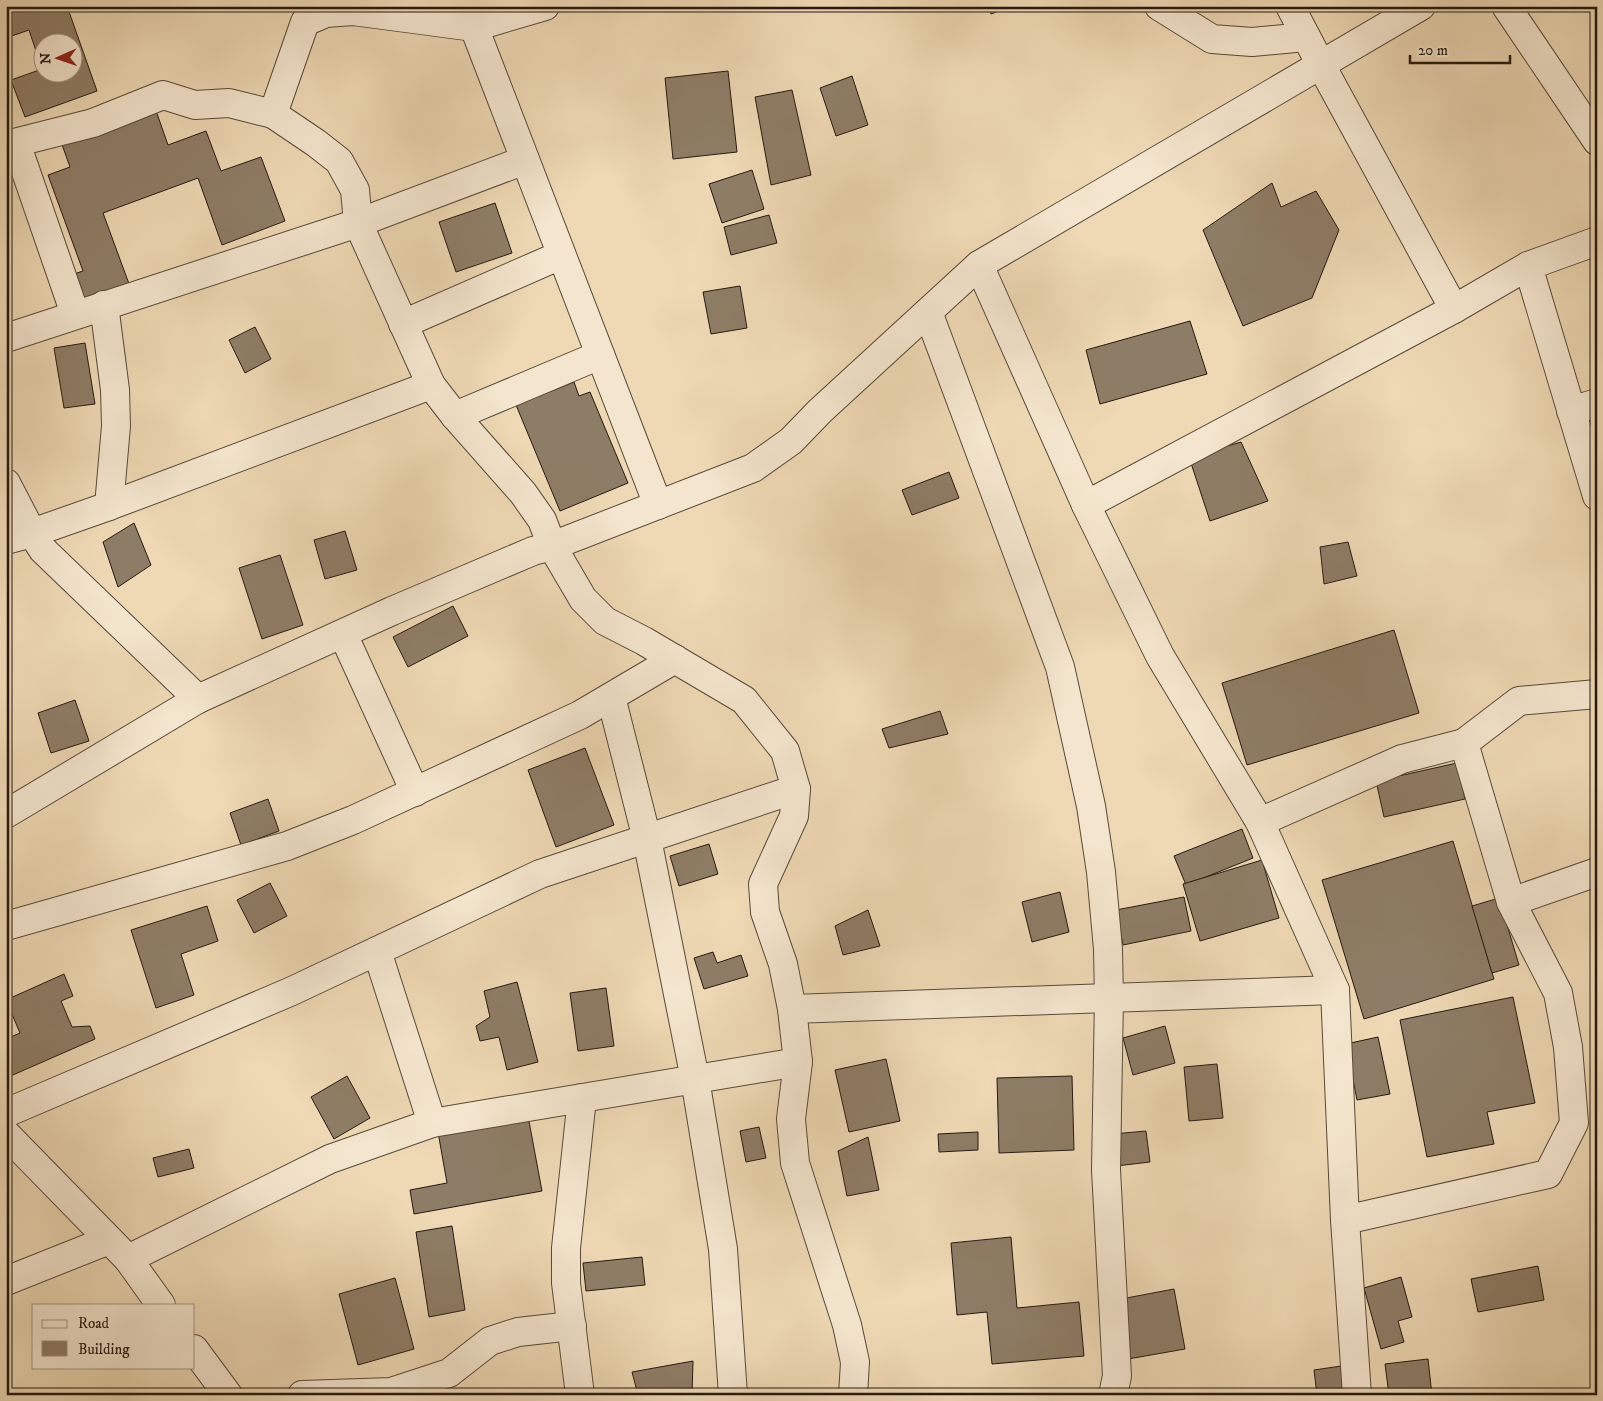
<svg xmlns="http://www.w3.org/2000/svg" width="1603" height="1401" font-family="'IM FELL DW Pica',serif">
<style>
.building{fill:#8e7d66;stroke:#251a12;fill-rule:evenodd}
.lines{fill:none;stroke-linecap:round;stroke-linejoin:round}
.street-casing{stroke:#574a3a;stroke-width:30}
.street{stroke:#f4e6ce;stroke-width:28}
</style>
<rect width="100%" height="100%" fill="#eed9b4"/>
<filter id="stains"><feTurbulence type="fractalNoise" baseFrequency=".004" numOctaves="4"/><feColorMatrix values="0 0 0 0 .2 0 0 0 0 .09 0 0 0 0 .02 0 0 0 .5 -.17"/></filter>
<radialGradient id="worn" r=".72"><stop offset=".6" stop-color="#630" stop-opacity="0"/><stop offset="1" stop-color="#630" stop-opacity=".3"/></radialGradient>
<!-- building -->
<g class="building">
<path d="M6 6H67L97 91 25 117 11 80 42 69 29 30 6 38ZM42 42H72V72H42Z"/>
<path d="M988 6H1012L991 14Z"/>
<path d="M728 71 737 152 673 159 665 78Z"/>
<path d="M852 76 868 125 836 136 820 88Z"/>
<path d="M792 90 811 175 771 185 755 97Z"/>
<path d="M154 105 168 145 206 131 221 171 261 157 285 221 222 245 198 178 103 213 132 292 86 309 74 274 83 271 48 175 70 167 60 139Z"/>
<path d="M752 170 764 209 722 223 709 184Z"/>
<path d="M1272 183 1281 207 1316 191 1339 230 1312 298 1243 326 1203 230Z"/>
<path d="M495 203 512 253 456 272 439 222Z"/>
<path d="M769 215 777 243 731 255 724 227Z"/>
<path d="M740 286 747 328 711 334 703 292Z"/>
<path d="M1190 321 1207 374 1100 404 1086 350Z"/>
<path d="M255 327 271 359 245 373 229 340Z"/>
<path d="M85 343 95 404 64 408 54 348Z"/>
<path d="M574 382 579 396 590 392 628 483 560 511 516 405Z"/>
<path d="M1241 442 1268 501 1210 521 1189 457Z"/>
<path d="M949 472 959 498 912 515 902 490Z"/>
<path d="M134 523 151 565 118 587 103 542Z"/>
<path d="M345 531 357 570 325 579 314 540Z"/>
<path d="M1348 542 1357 576 1324 584 1320 547Z"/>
<path d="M280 555 303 625 262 639 239 568Z"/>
<path d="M453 606 468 636 408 667 393 637Z"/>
<path d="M1394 630 1419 713 1247 765 1222 683Z"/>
<path d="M75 700 89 741 51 753 38 713Z"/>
<path d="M940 711 948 734 889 748 882 729Z"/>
<path d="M585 748 614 825 556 847 528 770Z"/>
<path d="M1457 763 1465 799 1384 817 1376 781Z"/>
<path d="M268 799 279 831 241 845 230 813Z"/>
<path d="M1242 829 1253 858 1186 885 1174 856Z"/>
<path d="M1453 841 1494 979 1364 1019 1322 880Z"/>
<path d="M709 844 718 874 679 886 670 856Z"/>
<path d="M1262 860 1279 918 1200 941 1183 884Z"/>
<path d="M270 883 287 916 254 933 237 900Z"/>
<path d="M1060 892 1069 932 1032 942 1022 902Z"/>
<path d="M1184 897 1191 931 1123 945 1116 910Z"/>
<path d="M1499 898 1519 965 1492 973 1472 906Z"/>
<path d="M207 906 218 941 181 954 194 995 156 1008 131 930Z"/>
<path d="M868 910 880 946 843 955 835 926Z"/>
<path d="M713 952 717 963 741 955 748 976 704 989 694 958Z"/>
<path d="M64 974 73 996 61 1001 72 1027 90 1026 95 1039 6 1078V1039L20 1033 6 1000Z"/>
<path d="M517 982 538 1062 507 1070 499 1037 480 1041 476 1026 490 1017 484 991Z"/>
<path d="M606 988 614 1046 578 1051 570 993Z"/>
<path d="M1513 997 1535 1103 1487 1112 1494 1144 1427 1157 1400 1020Z"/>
<path d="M1165 1026 1175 1063 1133 1075 1123 1038Z"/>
<path d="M1378 1037 1390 1094 1357 1100 1346 1044Z"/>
<path d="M886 1059 900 1121 849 1132 835 1070Z"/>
<path d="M1217 1064 1223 1118 1189 1121 1184 1067Z"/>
<path d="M347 1076 370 1118 334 1139 311 1097Z"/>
<path d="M1072 1076 1074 1150 999 1153 997 1078Z"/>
<path d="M528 1116 542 1191 414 1214 410 1190 447 1183 438 1132Z"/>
<path d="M759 1127 766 1158 746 1162 740 1131Z"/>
<path d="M1146 1131 1150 1162 1116 1166 1113 1134Z"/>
<path d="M978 1132V1150L939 1152 938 1134Z"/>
<path d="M868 1137 879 1190 847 1196 838 1151Z"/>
<path d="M189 1149 194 1168 158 1177 153 1158Z"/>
<path d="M452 1226 465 1310 429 1317 416 1232Z"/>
<path d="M1011 1237 1017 1308 1079 1302 1084 1356 992 1364 987 1312 957 1315 951 1243Z"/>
<path d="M642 1257 645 1285 586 1291 583 1263Z"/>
<path d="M1538 1266 1544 1300 1478 1312 1471 1279Z"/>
<path d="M1401 1277 1412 1317 1398 1321 1404 1342 1381 1349 1364 1288Z"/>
<path d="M395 1278 414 1349 358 1365 339 1294Z"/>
<path d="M1174 1289 1185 1349 1111 1362 1100 1303Z"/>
<path d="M1428 1359 1432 1395H1389L1385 1364Z"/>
<path d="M693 1361 692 1395H638L632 1372Z"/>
<path d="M1348 1365 1353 1395H1317L1314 1370Z"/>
</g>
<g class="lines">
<defs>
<g id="street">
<path d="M468 6 474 27 658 505"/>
<path d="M1159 6 1212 39 1252 42 1306 37"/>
<path d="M1290 6 1321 65 1454 309"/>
<path d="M1506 6 1597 141"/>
<path d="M273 114 305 22 326 13 353 11 474 27 545 6"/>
<path d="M16 143 75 314"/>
<path d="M6 145 93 123 163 95 195 105 229 103 273 114 316 143 339 161 355 190 358 223 431 385 455 416 523 493 542 520 552 546 583 599 605 621 644 641 744 700 785 751 796 789 794 816 763 884 765 912 783 964 792 1009 798 1062 791 1119 795 1163 847 1325 855 1362 853 1395"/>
<path d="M979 265 1086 505 1160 656 1260 822 1335 990 1345 1220 1357 1395"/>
<path d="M1528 266 1597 496"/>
<path d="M104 305 115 390 116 426 109 506"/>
<path d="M928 312 1060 667 1091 806 1101 872 1108 949 1109 998 1106 1170 1117 1376 1113 1395"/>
<path d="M403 324 561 255"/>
<path d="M6 338 358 223 525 160"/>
<path d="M1571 411 1597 403"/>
<path d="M455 416 600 355"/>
<path d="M6 483 32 533 43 550 198 699"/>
<path d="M1086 505 1454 309 1528 266 1597 241"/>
<path d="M6 540 32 533 109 506 431 385"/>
<path d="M343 634 415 792"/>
<path d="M611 697 647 839 695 1079 723 1249 733 1395"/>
<path d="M6 814 198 699 392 611 533 551 552 546 753 468 791 441 820 411 979 265 1421 6"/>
<path d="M1260 822 1402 759 1464 743 1519 701 1597 694"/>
<path d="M1511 902 1597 872"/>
<path d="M6 926 287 846 353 820 580 715 675 659"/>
<path d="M377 951 432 1123"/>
<path d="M792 1009 1335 990"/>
<path d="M6 1113 292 991 540 874 796 789"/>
<path d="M6 1134 128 1259 161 1305"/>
<path d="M1345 1220 1548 1174 1574 1123 1568 1047 1558 993 1511 902 1464 743"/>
<path d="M128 1259 330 1159 432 1123 798 1062"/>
<path d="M6 1281 109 1240"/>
<path d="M194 1349 228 1395"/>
<path d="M302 1395 391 1392 449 1373 490 1341 518 1332 572 1326"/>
<path d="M580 1395 566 1283V1248L582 1098"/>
</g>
</defs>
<!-- street casing -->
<use href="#street" class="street-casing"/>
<!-- street -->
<use href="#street" class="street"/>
</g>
<!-- margin -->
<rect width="1603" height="1401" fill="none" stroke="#eed9b4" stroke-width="25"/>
<rect x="8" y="8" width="1588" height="1386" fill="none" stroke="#251a12" stroke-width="2.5"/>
<rect x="12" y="12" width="1578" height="1376" fill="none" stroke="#251a12"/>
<!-- legend -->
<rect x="32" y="1304" width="162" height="65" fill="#f4e6ce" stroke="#a19483"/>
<rect x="42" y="1320" width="25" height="8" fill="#f4e6ce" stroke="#a19483"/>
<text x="78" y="1328" font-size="15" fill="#251a12">Road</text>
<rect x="42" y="1341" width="25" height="15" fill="#8e7d66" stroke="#a19483"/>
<text x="78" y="1354" font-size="15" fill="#251a12">Building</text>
<!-- north arrow -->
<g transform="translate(58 58) rotate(268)"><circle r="24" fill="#f4e6ce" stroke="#a19483"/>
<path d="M0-4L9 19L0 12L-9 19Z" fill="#8f2418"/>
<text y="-8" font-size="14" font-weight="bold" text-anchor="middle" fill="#251a12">N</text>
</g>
<!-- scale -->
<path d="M1410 55v8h100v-8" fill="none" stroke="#251a12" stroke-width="2.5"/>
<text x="1418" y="55" font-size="15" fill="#251a12" stroke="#f4e6ce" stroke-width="4" paint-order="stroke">20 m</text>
<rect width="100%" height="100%" filter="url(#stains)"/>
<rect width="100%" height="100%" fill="url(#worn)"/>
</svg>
